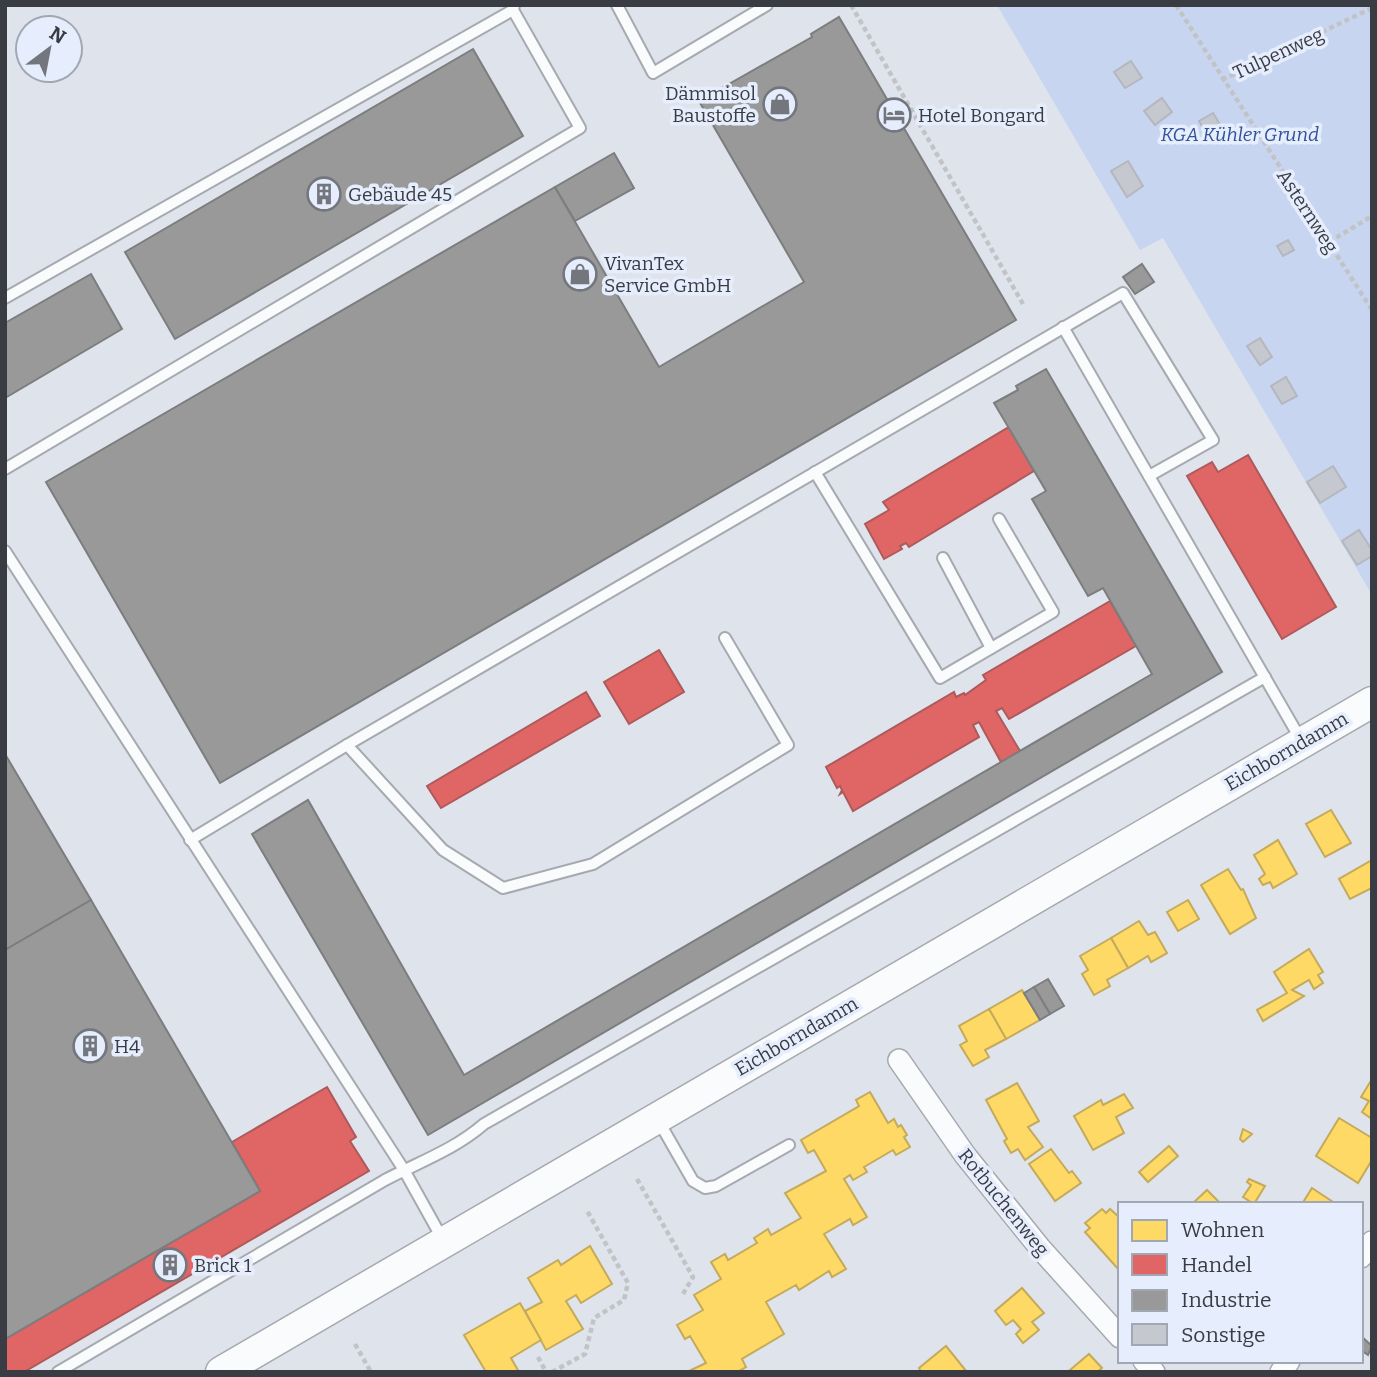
<svg xmlns="http://www.w3.org/2000/svg" width="1377" height="1377" font-family="Bitter,serif">
<style>
.green{fill:#c8d5f0}
.homes{fill:#ffd966;stroke:#c4aa5b;stroke-width:2}
.shops{fill:#e06666;stroke:#ae595b;stroke-width:2}
.industry{fill:#999;stroke:#7c7d7f;stroke-width:2}
.building{fill:#c5c8cf;stroke:#b4b7be;stroke-width:2}
.lines{fill:none;stroke-linecap:round;stroke-linejoin:round}
.service-casing{stroke:#a6aab0;stroke-width:14}
.minor-casing{stroke:#a6aab0;stroke-width:24}
.secondary-casing{stroke:#a6aab0;stroke-width:33}
.path{stroke:#c1c3c6;stroke-width:4.5;stroke-dasharray:5 3.5;stroke-linecap:butt}
.service{stroke:#fafbfc;stroke-width:10}
.minor{stroke:#fafbfc;stroke-width:21}
.secondary{stroke:#fafbfc;stroke-width:30}
.labels{text-anchor:middle;stroke-width:7;stroke-linejoin:round;paint-order:stroke}
.street-label{font-size:19px;fill:#393c42;stroke:#e6eefe}
.poi-label{font-size:19px;fill:#393c42;stroke:#e6eefe;text-anchor:start}
.park-label{font-size:19px;font-style:italic;fill:#315199;stroke:#e6eefe}
</style>
<rect width="100%" height="100%" fill="#dfe3eb"/>
<!-- green -->
<path class="green" d="M997 5H1372V595L1163 238 1140 250Z"/>
<!-- homes -->
<g class="homes">
<path d="M1331 810 1351 843 1325 857 1306 824Z"/>
<path d="M1278 840 1297 874 1273 888 1270 882 1263 885 1259 879 1265 874 1254 855Z"/>
<path d="M1372 860V888L1350 899 1339 879Z"/>
<path d="M1228 869 1241 890 1243 889 1256 918 1230 934 1201 885Z"/>
<path d="M1188 900 1199 919 1178 931 1167 912Z"/>
<path d="M1139 921 1148 935 1155 932 1167 953 1151 962 1148 956 1128 968 1111 938Z"/>
<path d="M1111 938 1128 968 1107 980 1110 986 1094 995 1082 974 1088 970 1080 956Z"/>
<path d="M1309 949 1323 972 1318 975 1323 983 1314 989 1309 980 1292 990 1304 996 1263 1021 1257 1010 1287 993 1274 972Z"/>
<path d="M1022 990 1040 1020 1006 1039 989 1009Z"/>
<path d="M989 1009 1006 1039 985 1050 989 1057 973 1066 960 1045 967 1041 959 1026Z"/>
<path d="M1372 1079V1119L1362 1112 1369 1101 1361 1097Z"/>
<path d="M1017 1083 1039 1121 1028 1127 1043 1147 1025 1160 1018 1149 1011 1153 1004 1141 1007 1139 986 1100Z"/>
<path d="M870 1092 888 1123 894 1119 898 1127 901 1125 907 1135 904 1137 910 1147 896 1155 893 1150 864 1167 867 1172 853 1180 850 1175 844 1179 867 1217 853 1225 850 1219 824 1234 846 1269 832 1277 829 1271 799 1290 796 1285 766 1302 784 1334 742 1359 746 1367 737 1372H687L706 1363 690 1336 685 1339 677 1325 703 1310 694 1295 721 1279 711 1262 725 1254 728 1260 757 1243 754 1238 768 1229 771 1235 801 1218 785 1193 826 1171 814 1150 808 1153 801 1140 859 1106 856 1100Z"/>
<path d="M1124 1094 1133 1108 1116 1117 1124 1133 1093 1150 1074 1116 1101 1100 1103 1105Z"/>
<path d="M1339 1118 1372 1138V1160L1358 1183 1316 1156Z"/>
<path d="M1243 1129 1252 1134 1243 1142 1240 1139Z"/>
<path d="M1169 1146 1178 1156 1148 1182 1139 1172Z"/>
<path d="M1051 1149 1069 1173 1072 1171 1081 1183 1055 1201 1029 1164Z"/>
<path d="M1249 1179 1265 1186 1254 1204 1243 1197 1251 1185 1247 1182Z"/>
<path d="M1312 1188 1336 1204H1302Z"/>
<path d="M1207 1190 1218 1201 1215 1204H1192Z"/>
<path d="M1102 1209 1106 1213 1110 1209 1120 1218 1119 1270 1085 1232 1090 1228 1085 1223Z"/>
<path d="M590 1246 612 1284 581 1303 576 1295 566 1301 583 1329 546 1350 525 1311 542 1302 528 1278 558 1260 561 1265Z"/>
<path d="M1022 1288 1044 1313 1032 1322 1039 1330 1023 1343 1016 1334 1021 1329 1013 1320 1006 1325 995 1311Z"/>
<path d="M520 1303 541 1340 511 1358 519 1372H486L464 1335Z"/>
<path d="M946 1346 967 1372H921L919 1368Z"/>
<path d="M1089 1354 1102 1368 1097 1372H1072L1070 1370Z"/>
</g>
<!-- shops -->
<g class="shops">
<path d="M1009 427 1034 471 909 547 906 543 900 546 902 549 884 559 865 524 889 510 883 502Z"/>
<path d="M1248 455 1336 607 1282 639 1187 476 1212 462 1218 472Z"/>
<path d="M1110 601 1136 646 1009 719 1002 708 996 711 1020 751 1001 762 979 722 973 725 979 737 853 811 843 792 840 794 842 790 840 786 837 788 826 767 954 692 956 697 964 693 965 695 986 680 983 675Z"/>
<path d="M659 650 684 692 629 724 604 682Z"/>
<path d="M586 692 600 716 441 808 427 786Z"/>
<path d="M327 1087 356 1137 350 1141 369 1171 24 1372H5V1339L260 1191 232 1142Z"/>
</g>
<!-- industry -->
<g class="industry">
<path d="M839 17 1016 320 220 783 46 482 555 187 659 367 804 282 699 101 812 37 811 34Z"/>
<path d="M473 49 523 136 175 339 125 252Z"/>
<path d="M614 153 634 188 575 221 555 187Z"/>
<path d="M1142 264 1154 282 1135 294 1123 277Z"/>
<path d="M91 274 122 329 5 398V323Z"/>
<path d="M1046 369 1222 672 428 1135 252 834 308 800 464 1075 1152 674 1103 588 1088 596 1032 499 1046 491 994 403 1018 390 1016 386Z"/>
<path d="M5 754 91 900 5 950Z"/>
<path d="M91 900 260 1191 5 1339V950Z"/>
<path d="M1048 979 1064 1006 1050 1014 1034 987Z"/>
<path d="M1034 987 1050 1014 1040 1020 1024 993Z"/>
<path d="M1361 1336 1372 1346 1368 1355 1361 1350Z"/>
</g>
<!-- building -->
<g class="building">
<path d="M1131 61 1142 78 1125 88 1114 72Z"/>
<path d="M1162 98 1172 112 1155 125 1144 111Z"/>
<path d="M1213 113 1226 134 1212 143 1199 121Z"/>
<path d="M1128 161 1143 186 1127 197 1111 171Z"/>
<path d="M1288 240 1294 250 1283 256 1277 246Z"/>
<path d="M1260 338 1272 357 1260 365 1247 346Z"/>
<path d="M1286 377 1297 396 1282 404 1271 386Z"/>
<path d="M1333 466 1346 487 1320 503 1307 482Z"/>
<path d="M1359 530 1372 550V556L1357 565 1342 541Z"/>
</g>
<g class="lines">
<defs>
<g id="service">
<path d="M617 5 653 73 767 5"/>
<path d="M5 298 513 10"/>
<path d="M1063 327 1301 740"/>
<path d="M5 469 580 128 513 10 514 5"/>
<path d="M815 472 940 678 1053 612 999 519"/>
<path d="M5 551 404 1170 443 1240"/>
<path d="M943 558 991 648"/>
<path d="M347 745 443 850 503 888 593 864 788 745 725 638"/>
<path d="M190 840 347 745 1123 293 1213 440 1149 476"/>
<path d="M658 1120 693 1181 705 1188 716 1186 789 1145"/>
<path d="M58 1372 385 1180C419 1162 454 1150 484 1124L1265 677"/>
</g>
<g id="minor">
<path d="M899 1060 965 1155 1040 1248 1120 1337"/>
<path d="M1361 1257 1372 1242"/>
<path d="M1144 1361 1154 1372"/>
<path d="M1281 1372 1289 1361"/>
</g>
<path id="secondary" d="M221 1372 1372 702"/>
</defs>
<!-- service casing -->
<use href="#service" class="service-casing"/>
<!-- minor casing -->
<use href="#minor" class="minor-casing"/>
<!-- secondary casing -->
<use href="#secondary" class="secondary-casing"/>
<!-- path -->
<g class="path">
<path d="M851 5 1023 304"/>
<path d="M1176 5 1372 310"/>
<path d="M1222 80 1372 8"/>
<path d="M1329 242 1372 216"/>
<path d="M637 1179 693 1277 683 1294"/>
<path d="M355 1344 371 1372"/>
<path d="M538 1357 546 1372"/>
<path d="M552 1372 585 1354 594 1318 624 1300 628 1283 586 1209"/>
</g>
<!-- service -->
<use href="#service" class="service"/>
<!-- minor -->
<use href="#minor" class="minor"/>
<!-- secondary -->
<use href="#secondary" class="secondary"/>
</g>
<!-- icons -->
<defs>
<symbol id="shop-ring" viewBox="-11 -11 22 22"><circle r="9.5" fill="#e6eefe" stroke="#73767d" stroke-width="1.5"/><path d="M-5-2.5h2.3a2.7 3.5 0 0 1 5.4 0H5L5.5 6h-11ZM-1.5-2.5h3a1.5 2.3 0 0 0-3 0Z" fill="#73767d"/></symbol>
<symbol id="hotel-ring" viewBox="-11 -11 22 22"><circle r="9.5" fill="#e6eefe" stroke="#73767d" stroke-width="1.5"/><path d="M-6-4.5h1.5V1H6V5H4.5V3h-9V5H-6ZM-4 0a1.8 1.8 0 1 1 3.6 0ZM.5 0V-2.5h3Q6-2.5 6 0Z" fill="#73767d"/></symbol>
<symbol id="building-ring" viewBox="-11 -11 22 22"><circle r="9.5" fill="#e6eefe" stroke="#73767d" stroke-width="1.5"/><path d="M-4-6H4V6H1V3H-1V6H-4ZM-2.5-4.3h1.7v1.8h-1.7ZM.8-4.3h1.7v1.8H.8ZM-2.5-1h1.7V.8h-1.7ZM.8-1h1.7V.8H.8Z" fill="#73767d"/></symbol>
</defs>
<g fill-rule="evenodd">
<use href="#shop-ring" x="761" y="85" width="38" height="38"/>
<use href="#hotel-ring" x="875" y="96" width="38" height="38"/>
<use href="#building-ring" x="305" y="175" width="38" height="38"/>
<use href="#shop-ring" x="561" y="255" width="38" height="38"/>
<use href="#building-ring" x="71" y="1027" width="38" height="38"/>
<use href="#building-ring" x="151" y="1246" width="38" height="38"/>
</g>
<g class="labels">
<!-- street labels -->
<g class="street-label">
<text transform="translate(1278 53) rotate(-25)" y="7">Tulpenweg</text>
<text transform="translate(1308 211) rotate(57)" y="7">Asternweg</text>
<text transform="translate(1286 751) rotate(-30)" y="7">Eichborndamm</text>
<text transform="translate(796 1036) rotate(-30)" y="7">Eichborndamm</text>
<text transform="translate(1004 1202) rotate(51)" y="7">Rotbuchenweg</text>
</g>
<!-- poi labels -->
<g class="poi-label">
<text x="756" y="100" text-anchor="end">Dämmisol<tspan x="756" dy="22">Baustoffe</tspan></text>
<text x="918" y="122">Hotel Bongard</text>
<text x="348" y="201">Gebäude 45</text>
<text x="604" y="270">VivanTex<tspan x="604" dy="22">Service GmbH</tspan></text>
<text x="114" y="1053">H4</text>
<text x="194" y="1272">Brick 1</text>
</g>
<!-- park labels -->
<g class="park-label">
<text x="1240" y="141">KGA Kühler Grund</text>
</g>
</g>
<!-- border -->
<rect width="1377" height="1377" fill="none" stroke="#393c42" stroke-width="14"/>
<!-- legend -->
<rect x="1118" y="1202" width="245" height="161" fill="#e6eefe" stroke="#a1a7b3" stroke-width="2"/>
<rect x="1132" y="1220" width="35" height="21" fill="#ffd966" stroke="#a1a7b3" stroke-width="2"/>
<text x="1181" y="1237" font-size="21" fill="#393c42">Wohnen</text>
<rect x="1132" y="1254" width="35" height="21" fill="#e06666" stroke="#a1a7b3" stroke-width="2"/>
<text x="1181" y="1272" font-size="21" fill="#393c42">Handel</text>
<rect x="1132" y="1290" width="35" height="21" fill="#999999" stroke="#a1a7b3" stroke-width="2"/>
<text x="1181" y="1307" font-size="21" fill="#393c42">Industrie</text>
<rect x="1132" y="1324" width="35" height="21" fill="#c5c8cf" stroke="#a1a7b3" stroke-width="2"/>
<text x="1181" y="1342" font-size="21" fill="#393c42">Sonstige</text>
<!-- north arrow -->
<g transform="translate(49 49) rotate(32)"><circle r="33" fill="#e6eefe" stroke="#a1a7b3" stroke-width="2"/>
<path d="M0-5L12 26L0 18L-12 26Z" fill="#73767d"/>
<text y="-10" font-size="19" font-weight="bold" text-anchor="middle" fill="#393c42">N</text>
</g>
</svg>
